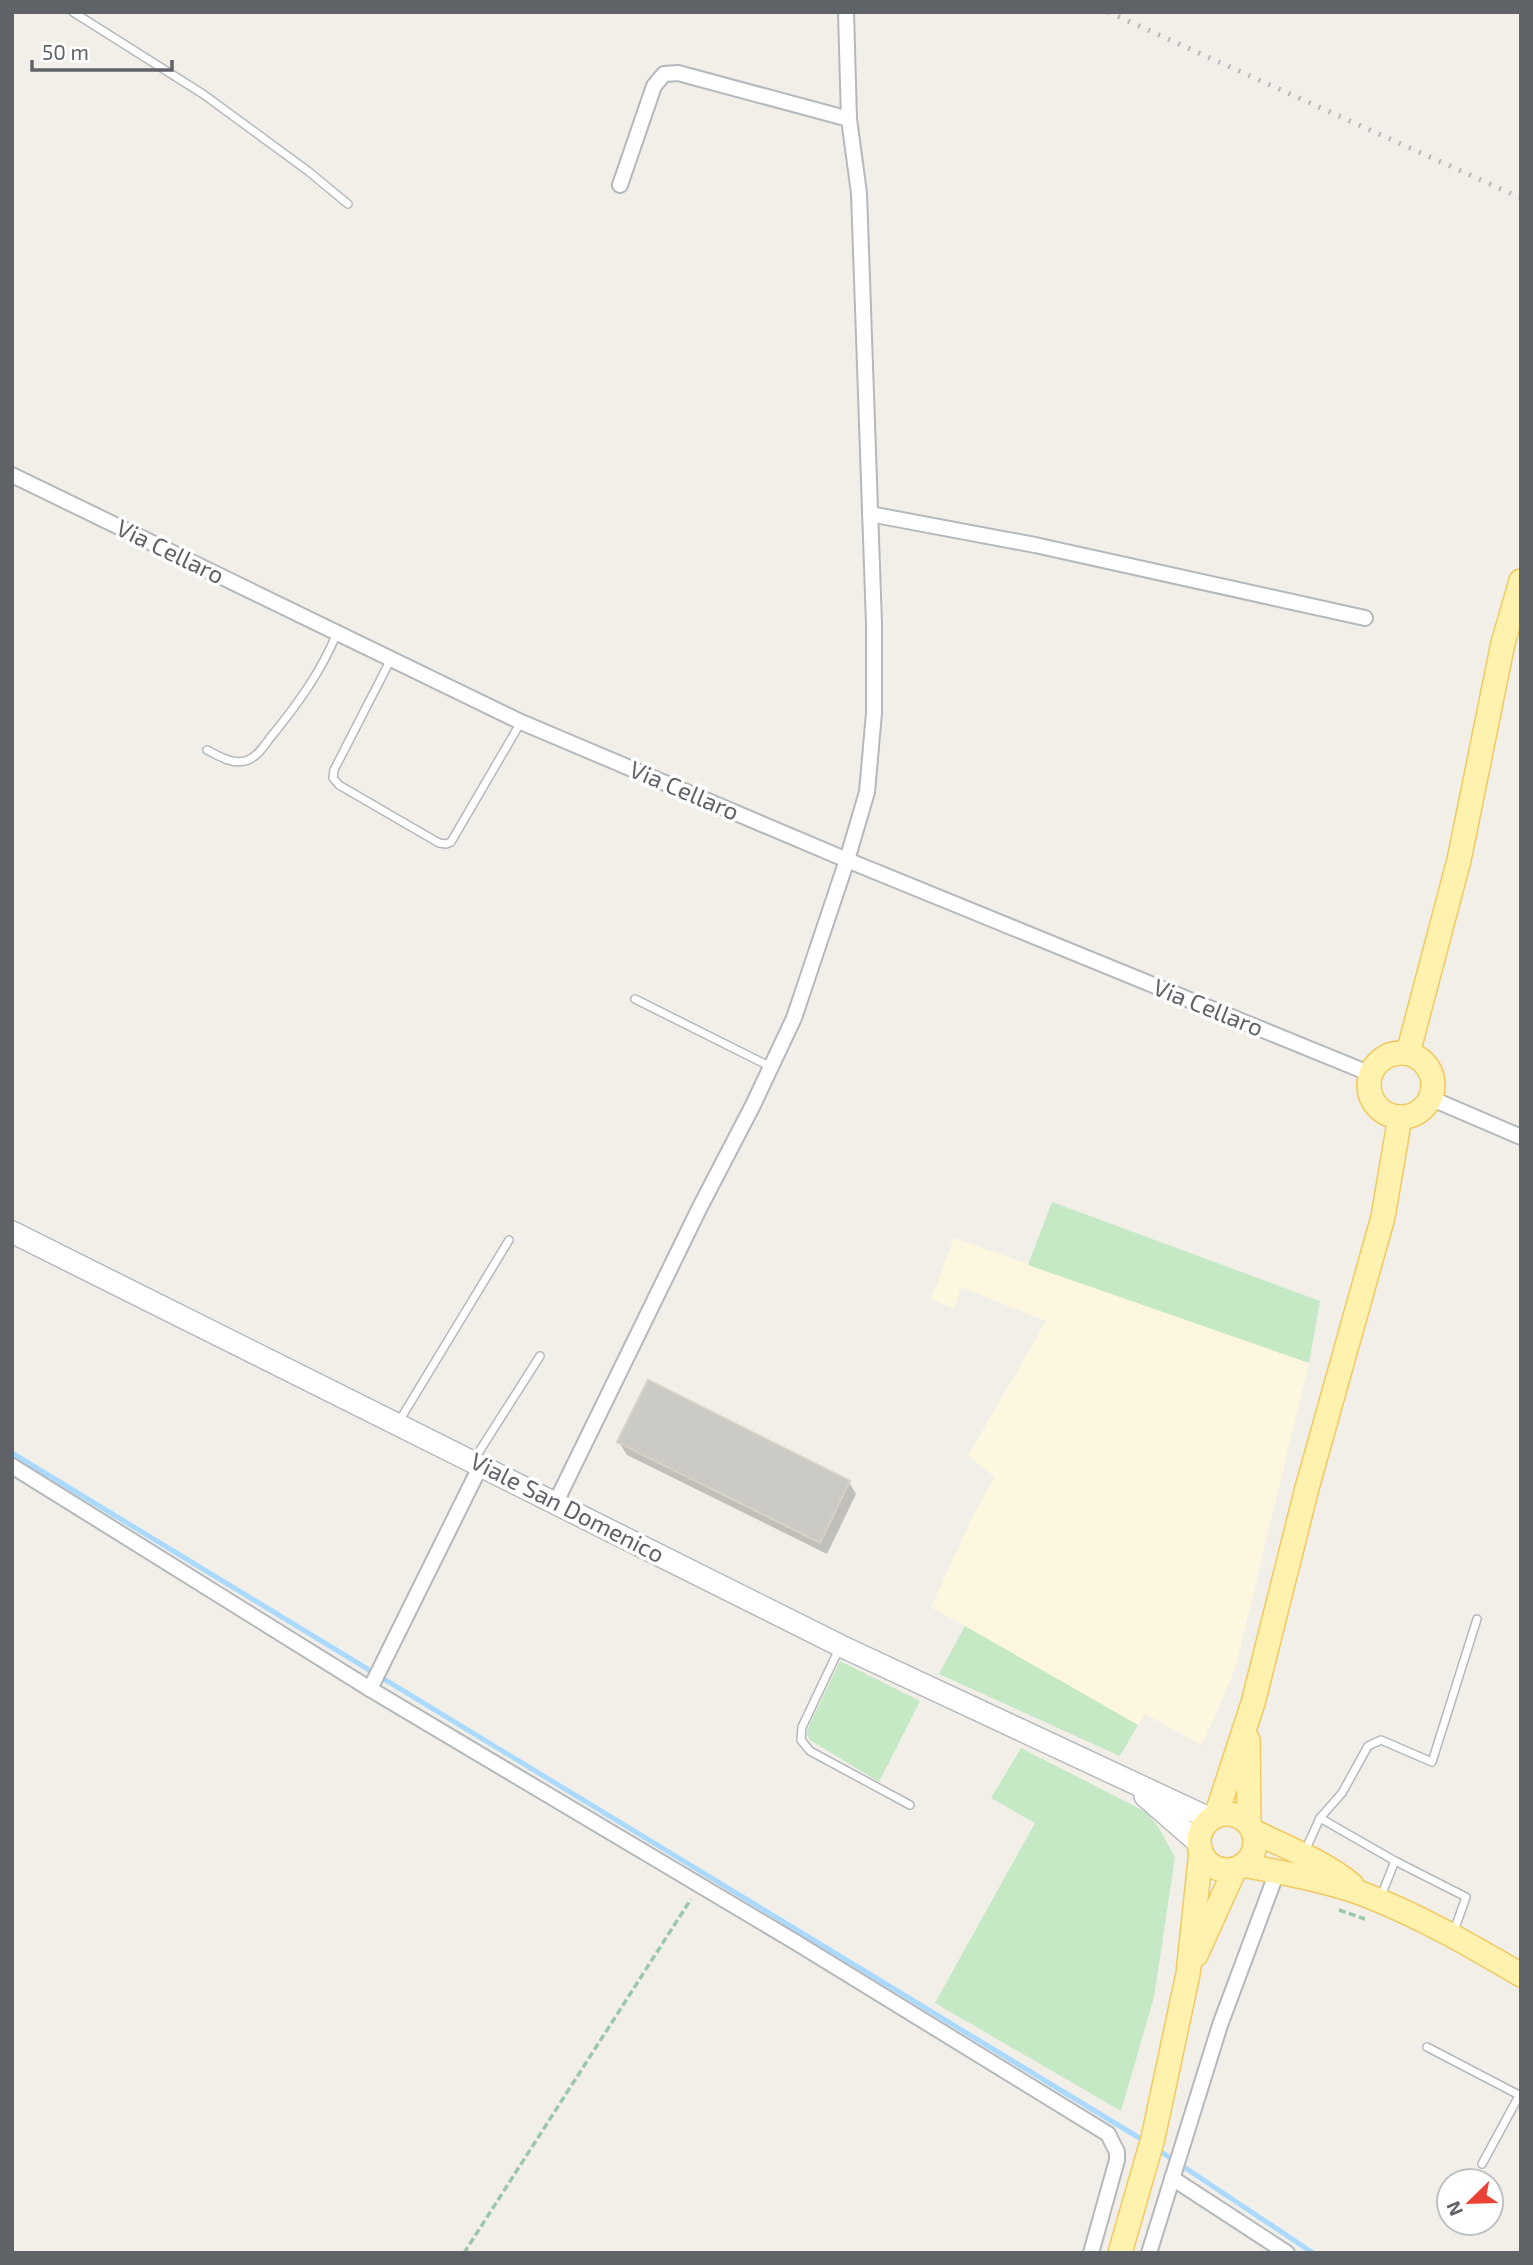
<svg xmlns="http://www.w3.org/2000/svg" width="1533" height="2265" font-family="'Exo 2',sans-serif">
<style>
.commercial{fill:#fef7e0}
.green{fill:#c5e8c5}
.shadow{fill:#0003}
.lines{fill:none;stroke-linecap:round;stroke-linejoin:round}
.stream{stroke:#aadaff;stroke-width:5}
.building{fill:#cccac5;stroke:#d6d1c6;stroke-width:2}
.lane-casing{stroke:#b5b8bc;stroke-width:10}
.street-casing{stroke:#b5b8bc;stroke-width:18}
.secondary-casing{stroke:#b6babf;stroke-width:24}
.primary-casing{stroke:#f2c960;stroke-width:26}
.path{stroke:#9cc7a9;stroke-width:3.5;stroke-dasharray:7 3.5;stroke-linecap:butt}
.lane{stroke:#fff;stroke-width:7}
.street{stroke:#fff;stroke-width:14}
.secondary{stroke:#fff;stroke-width:21}
.primary{stroke:#fff2af;stroke-width:23}
.rail{stroke:#b6b7b8;stroke-width:5;stroke-dasharray:2 9;stroke-linecap:butt}
.labels{text-anchor:middle;stroke-width:7;stroke-linejoin:round;paint-order:stroke}
.street-label{font-size:24px;fill:#5f6368;stroke:#fff}
</style>
<rect width="100%" height="100%" fill="#f1efe8"/>
<!-- commercial -->
<path class="commercial" d="M954 1238 1309 1363 1235 1669 1202 1745 1145 1714 1138 1725 931 1607 973 1516 995 1477 968 1456 1046 1321 961 1287 954 1308 931 1300Z"/>
<!-- green -->
<g class="green">
<path d="M1052 1202 1320 1301 1309 1363 1028 1265Z"/>
<path d="M965 1626 1138 1725 1120 1756 939 1674Z"/>
<path d="M840 1661 920 1701 879 1782 810 1740 807 1734 809 1726Z"/>
<path d="M1021 1748 1146 1812 1157 1825 1175 1857 1154 1997 1121 2111 935 2003 1035 1823 991 1798Z"/>
</g>
<!-- shadow -->
<path class="shadow" d="M619 1442 849 1482 856 1494 827 1554 627 1455Z"/>
<g class="lines">
<!-- stream -->
<g class="stream">
<path d="M12 1453 1146 2142"/>
<path d="M1157 2149 1313 2253"/>
</g>
</g>
<!-- building -->
<path class="building" d="M648 1380 850 1481 820 1543 617 1442Z"/>
<g class="lines">
<defs>
<g id="lane">
<path d="M73 12 203 94 308 171 348 204"/>
<path d="M391 659 334 770 333 778 339 785 439 843 446 844 451 842 521 722"/>
<path d="M207 750C219 756 234 766 248 760 258 756 264 746 270 738 297 705 321 672 337 633"/>
<path d="M635 999 771 1067"/>
<path d="M398 1423 509 1240"/>
<path d="M475 1458 540 1356"/>
<path d="M840 1647 802 1727 801 1740 810 1751 910 1805"/>
<path d="M1320 1818 1395 1861 1466 1897 1454 1931"/>
<path d="M1304 1853 1320 1818 1342 1793 1368 1746 1381 1740 1432 1762 1477 1619"/>
<path d="M1381 1896 1395 1861"/>
<path d="M1427 2047 1519 2095"/>
<path d="M1482 2164 1520 2094"/>
</g>
<g id="street">
<path d="M620 185 654 86 664 74 678 73 849 119"/>
<path d="M12 475 521 722 847 860 1371 1074"/>
<path d="M870 514 1035 545 1365 618"/>
<path d="M1430 1098 1521 1137"/>
<path d="M12 1466 370 1689 797 1943 1108 2134 1117 2152V2160L1091 2253"/>
<path d="M556 1502 700 1207 752 1107 794 1018 847 860 867 792 874 713V624L859 193 849 119 846 12"/>
<path d="M370 1689 481 1465"/>
<path d="M1172 2178 1287 2253"/>
<path d="M1149 2253 1220 2025 1277 1872"/>
</g>
<g id="secondary">
<path d="M12 1232 841 1646 1211 1819"/>
<path d="M1145 1796 1200 1844"/>
</g>
<g id="primary">
<circle cx="1401" cy="1085" r="32"/>
<path d="M1408 1053 1459 860 1503 643 1521 581"/>
<path d="M1248 1740 1249 1824"/>
<circle cx="1227" cy="1842" r="28"/>
<path d="M1216 1816 1253 1703 1307 1488 1383 1217 1400 1117"/>
<path d="M1253 1831C1287 1848 1323 1861 1352 1885"/>
<path d="M1243 1865C1283 1873 1324 1880 1363 1894 1418 1915 1470 1945 1521 1975"/>
<path d="M1196 1955 1235 1869"/>
<path d="M1120 2253 1153 2138 1188 1974 1201 1851"/>
</g>
</defs>
<!-- lane casing -->
<use href="#lane" class="lane-casing"/>
<!-- street casing -->
<use href="#street" class="street-casing"/>
<!-- secondary casing -->
<use href="#secondary" class="secondary-casing"/>
<!-- primary casing -->
<use href="#primary" class="primary-casing"/>
<!-- path -->
<g class="path">
<path d="M1339 1910 1365 1919"/>
<path d="M464 2253 691 1899"/>
</g>
<!-- lane -->
<use href="#lane" class="lane"/>
<!-- street -->
<use href="#street" class="street"/>
<!-- secondary -->
<use href="#secondary" class="secondary"/>
<!-- primary -->
<use href="#primary" class="primary"/>
<!-- rail -->
<path class="rail" d="M1108 12 1521 198"/>
</g>
<g class="labels">
<!-- street labels -->
<g class="street-label">
<text transform="translate(170 552) rotate(26)" y="8">Via Cellaro</text>
<text transform="translate(684 791) rotate(23)" y="8">Via Cellaro</text>
<text transform="translate(1208 1008) rotate(22)" y="8">Via Cellaro</text>
<text transform="translate(567 1508) rotate(27)" y="8">Viale San Domenico</text>
</g>
</g>
<!-- border -->
<rect width="1533" height="2265" fill="none" stroke="#5f6368" stroke-width="28"/>
<!-- north arrow -->
<g transform="translate(1470 2202) rotate(247)"><circle r="33" fill="#ffffff" stroke="#bfc1c3" stroke-width="2"/>
<path d="M0-5L12 26L0 18L-12 26Z" fill="#ea4335"/>
<text y="-10" font-size="19" font-weight="bold" text-anchor="middle" fill="#5f6368">N</text>
</g>
<!-- scale -->
<path d="M32 60v10h140v-10" fill="none" stroke="#5f6368" stroke-width="3.5"/>
<text x="42" y="60" font-size="21" fill="#5f6368" stroke="#ffffff" stroke-width="5" paint-order="stroke">50 m</text>
</svg>
